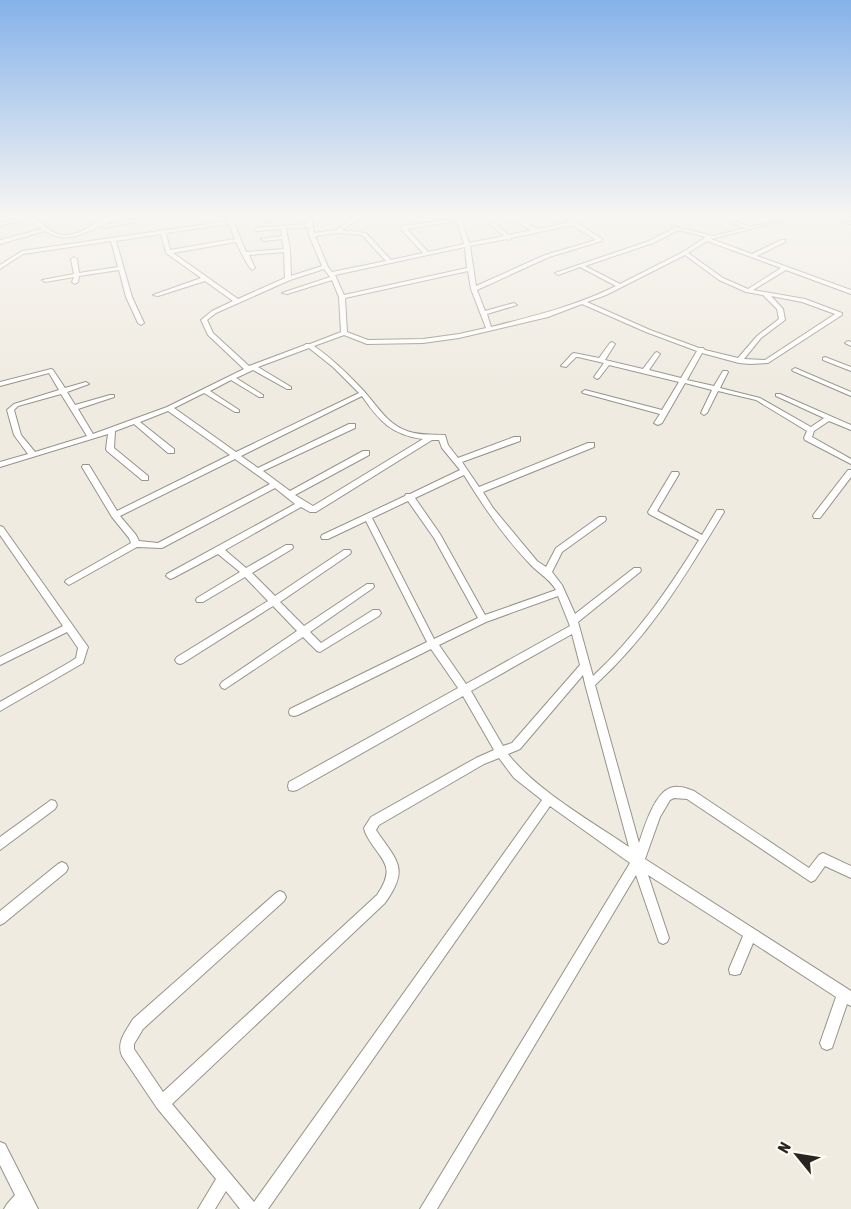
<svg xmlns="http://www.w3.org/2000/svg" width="851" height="1209" font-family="'Asap Condensed',sans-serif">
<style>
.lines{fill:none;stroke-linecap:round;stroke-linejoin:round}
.street-casing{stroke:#969389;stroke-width:2}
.street{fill:#fff;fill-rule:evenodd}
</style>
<rect width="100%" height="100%" fill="#efebe1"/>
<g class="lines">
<defs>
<g id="street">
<path d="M26 216C40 216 48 234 62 235 83 237 99 216 119 216L104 225 150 216H163L104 228 102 225C82 235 65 244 45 231L0 244V240L42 229 28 219 0 226V223Z"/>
<path d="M226 216H231L246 252 284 249 282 239 264 241 261 239 282 236 281 229 257 231 255 230V228L307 224 306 216H311L314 233 336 230 357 216H363L342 230 366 233 391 260 423 253 401 229 400 228 403 226 461 218 469 243 504 236 490 224 516 217 537 229 569 222 560 216H566L574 221 591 216H600L577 223 602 239V241L549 257 477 290 485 311 514 303 517 305 487 314 491 327C534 316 576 306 616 286L580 267 558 275 555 273 649 241 676 227 713 236 745 228 716 216C729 216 742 227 753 226 770 224 784 216 801 216L711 239 752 254 781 240H785V242L757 256 851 290V294L786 270 753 290 805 299 842 313V315L768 363 750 364 739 363 702 353 687 380 714 386 723 371H727L728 372 720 388 760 398 811 427 824 418 776 396V394H780L851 425V430L829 421 814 431 812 437 851 459V464L805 440 804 438 807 431 756 400 718 391 707 413 704 415 701 413 712 390 685 383 662 423 658 425 654 423 660 414 583 393 582 392 585 390 662 410 679 382 609 365 599 378 597 379 594 377 604 363 578 357H576L566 367 561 366 572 354 574 353 599 358 610 343 612 342 615 344 605 360 643 369 655 353 657 352 660 354 649 370 681 378 697 351 646 332 582 304 548 317 459 338 423 343 367 344 344 335 314 346C331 358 346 372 360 387 376 403 385 423 407 431 420 436 432 434 445 435L448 445 458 458 514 437H520V441L462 462 479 487 588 443H594V447L483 492 493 508 537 561 546 567 556 548 599 517H605L606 519 605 521 562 552 552 572 562 585 575 614 634 568H640L641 570 640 572 578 622 593 676C636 636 668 590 699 540L649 514 648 512 672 472H678L679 474 657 511 702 535 717 510H723L724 512C685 576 651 634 595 685L639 843C644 828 654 794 670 788 678 785 686 788 694 791L809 868 819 855 823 853 851 866V878L825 866 815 880 811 882 687 799 674 798 670 800 660 817 645 859 851 991V1006L847 1004 832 1048 827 1050 822 1048 820 1043 836 997 753 943 740 974 735 975 730 974 729 969 743 936 648 875 669 938 667 942 663 944 659 942 636 875 437 1209H420L630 863 550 806 268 1209H240L226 1191 215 1209H198L216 1179 157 1108 122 1056C116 1042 126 1031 133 1019L276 893 280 891 284 893 286 897 284 901 143 1029 134 1044V1049L163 1092 377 895C399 863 378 860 365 832L364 828 371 817 476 758 494 750 463 696 297 790 293 791 289 790 288 786 289 782 458 688 431 649 298 715 294 716 290 715 289 712 290 709 427 642 366 521 328 539H322L321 537 322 535 405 496 406 494H410L460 470 442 448 439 440H432L316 512H310L301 507 225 550 246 568 286 545H292L293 547 292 549 252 573 275 596 344 550H350L351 552 350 554 280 602 304 626 367 584H373L374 586 373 588 310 632 321 643 373 610H379L381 613 379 616 320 652 317 651 303 637 225 689 222 688 220 685 222 682 297 631 273 606 183 663 180 664 177 663 175 660 177 657 268 601 245 577 203 602H197L196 600 197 598 240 572 218 554 173 578 170 579 166 576 167 574 295 504 275 488 162 548 137 547 69 585 65 582 66 580 131 543 129 538 112 517 82 467 83 465H89L117 511 230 455 168 411 140 422 174 449V453H168L134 424 115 431 114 448 148 476V480H142L107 451 106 449 108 434 0 467V462L28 454 14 435 7 410 14 404 59 390 49 373 0 386V382L51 369 53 370 65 388 86 382 89 384 67 392 75 405 110 395H114V397L78 409 93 434 167 407 244 369 208 335 201 320 212 311 233 301 205 281 158 296 153 295 201 278 166 253 161 234 116 241 132 297 144 323 141 325 138 323 126 297 119 270 79 276 78 282 75 284 72 282 74 277 45 282 42 280 74 274 71 259 74 257 77 259 79 273 118 267 111 241 23 254 0 269V265L22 251 228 221ZM515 220 531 230 509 235 496 225ZM457 221 464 244 428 252 407 229ZM229 224 235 239 170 250 166 233ZM572 225 596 240 545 255 476 286 470 246 507 239 509 240 511 238ZM308 227 309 235 322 266 291 276 290 250 286 228ZM679 230 706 237 683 252 620 284 585 266 653 243ZM337 233 362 235 386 261 332 272 328 267 315 236ZM707 241 781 268 748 289 723 278 688 253ZM236 242C240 250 246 264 252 270L255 268 249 255 284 252 285 278 238 299 173 253ZM465 247 467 268 344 295 335 275ZM685 255 719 280 746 292 763 295 777 309 779 319 757 336 738 358 705 350 703 348H699L650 330 587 302 606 295ZM324 269 330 277 282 293 287 294 332 280 339 297 341 332 310 344H306L305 345 249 366 213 333 207 320 216 313 290 280ZM468 271 471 289 486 328 459 334 423 339 368 340 347 332 345 298ZM771 296 802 302 835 314 765 360 744 359 761 338 785 320 783 309ZM309 348 333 367 359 393 236 452 174 408 204 393 235 412H239V410L210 391 231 380 259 397H263V395L236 378 253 370 287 389H291V387L258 367ZM61 394 87 436 35 452 21 435 14 410 18 406ZM362 396C379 421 392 435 423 439L313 506 295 495 369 455V451H363L290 491 263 471 355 428V424H349L258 468 241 456ZM235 459 270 484 158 543 139 541 136 535 120 516ZM464 475C483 506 504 537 530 564 539 574 549 578 556 590L485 615 440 534 415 498ZM408 501 434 538 478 618 434 639 372 518ZM558 596 570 626 466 684 439 645 486 622ZM572 634 580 665 512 743 503 746 471 691ZM583 675 585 684 629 847C591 821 536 790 508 754L520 749ZM499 758 514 778 542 800 254 1202 172 1104 385 903C410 868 397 861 376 830L379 825 484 764Z"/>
<path d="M265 216H270L271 222H267Z"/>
<path d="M626 216H633L636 219 634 220Z"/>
<path d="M816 216H827L851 222V224Z"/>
<path d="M848 341 851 342V346L845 343Z"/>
<path d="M825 357 851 367V371L823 360V358Z"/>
<path d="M795 368 851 392V396L793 371 792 370Z"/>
<path d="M848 470H851V477L820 518H814L813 516 814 514Z"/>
<path d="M0 526 3 527 88 647 83 663 0 711V702L70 662 76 658 78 648 67 632 0 665V657L63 626 0 535Z"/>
<path d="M51 800 55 801 57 805 55 809 0 850V837Z"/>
<path d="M62 862 66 864 68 868 66 872 4 923 0 925V911L58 864Z"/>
<path d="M0 1142 5 1144 38 1209H4L7 1204 15 1195 0 1165Z"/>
</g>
</defs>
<!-- street casing -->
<use href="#street" class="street-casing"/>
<!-- street -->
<use href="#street" class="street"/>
</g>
<!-- sky -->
<linearGradient id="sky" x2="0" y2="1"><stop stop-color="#85b2ea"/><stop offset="0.56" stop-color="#f8f6f2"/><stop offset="1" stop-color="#f8f6f2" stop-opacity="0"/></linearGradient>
<rect width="851" height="386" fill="url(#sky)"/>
<!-- north arrow -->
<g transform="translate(797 1155) rotate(300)" stroke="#fcf9ee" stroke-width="4.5" paint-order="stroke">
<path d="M0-4.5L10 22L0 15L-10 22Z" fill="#262521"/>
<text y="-9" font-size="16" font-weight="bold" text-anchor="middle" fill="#262521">N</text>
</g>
</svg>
